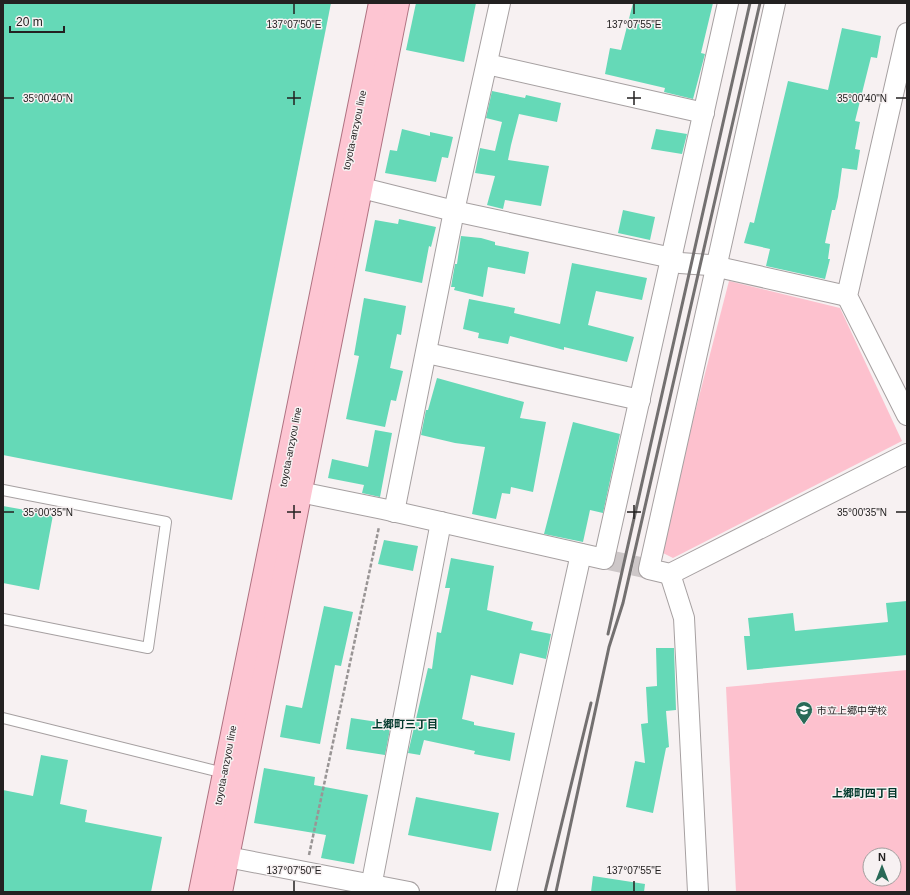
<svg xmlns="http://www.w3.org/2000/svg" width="910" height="895" font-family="Helvetica,'Noto Sans JP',sans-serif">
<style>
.green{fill:#fdc1ce;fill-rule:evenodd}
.building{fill:#65d9b7}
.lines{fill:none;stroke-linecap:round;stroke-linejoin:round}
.street-tunnel{stroke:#cdc7c8;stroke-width:20;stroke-dasharray:20 10;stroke-linecap:butt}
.lane-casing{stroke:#a6a0a1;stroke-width:12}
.street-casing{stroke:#a6a0a1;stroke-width:22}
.primary-casing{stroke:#af7281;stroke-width:24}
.path{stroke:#999595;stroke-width:2.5;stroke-dasharray:4 2;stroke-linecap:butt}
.lane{stroke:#fff;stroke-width:10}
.street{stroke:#fff;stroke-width:20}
.primary{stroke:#fdc5d2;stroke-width:22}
.rail{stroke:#737070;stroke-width:3}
.ticks{fill:none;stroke:#232121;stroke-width:1.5}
.labels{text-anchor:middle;stroke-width:3;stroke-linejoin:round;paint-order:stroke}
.street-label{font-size:10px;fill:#232121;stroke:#f7f1f2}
.poi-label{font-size:10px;fill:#232121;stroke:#f7f1f2;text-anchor:start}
.neighbourhood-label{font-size:11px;font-weight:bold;fill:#00372a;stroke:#f7f1f2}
.ticks-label{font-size:10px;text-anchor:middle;fill:#232121;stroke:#f7f1f2;stroke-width:3;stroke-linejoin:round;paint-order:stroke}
</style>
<rect width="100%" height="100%" fill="#f7f1f2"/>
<!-- green -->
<g class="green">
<path d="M729 281 840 308 902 441 673 558 659 551Z"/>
<path d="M907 670V892H736L726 687ZM870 855H894V879H870Z"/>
</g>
<!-- building -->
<g class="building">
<path d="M3 3H331L232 500 3 455Z"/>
<path d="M416 3H476L464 62 406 50Z"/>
<path d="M633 3H713L701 53 705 54 693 99 664 92 665 88 605 74 610 48 621 50Z"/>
<path d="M842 28 881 36 877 58 871 57 855 121 860 122 855 149 860 150 857 170 842 168 838 197 835 210H832L825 243 830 244 828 259H830L825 279 766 266 770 249 744 243 750 222 754 223 788 81 828 90Z"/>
<path d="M492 91 525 98 526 95 561 103 557 122 519 114 511 145 508 160 549 166 541 206 505 200 503 209 487 205 495 176 475 173 480 148 495 151 502 122 486 118Z"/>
<path d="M402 129 430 136V132L453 137 448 158 442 157 436 182 385 173 390 150 397 151Z"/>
<path d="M656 129 687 134 682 154 651 149Z"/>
<path d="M623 210 655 217 650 240 618 233Z"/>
<path d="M399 219 436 227 431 247 429 246 422 283 365 271 375 220 398 224Z"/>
<path d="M461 236 481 238 495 242V245L529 252 525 274 488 267 483 297 454 290 455 287H451L455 264H457Z"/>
<path d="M572 263 647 278 642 300 596 291 588 325 634 337 627 362 564 347V350L510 336 508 344 478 338 479 333 463 329 469 299 515 308 514 313 560 324Z"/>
<path d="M364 298 406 306 401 335 397 334 390 368 403 371 396 401 391 400 385 427 346 419 359 356 354 355Z"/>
<path d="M437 378 524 402 520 418 546 422 533 492 511 487 510 494 502 493 496 519 472 514 485 447 455 443 421 435 426 410H428Z"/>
<path d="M573 422 620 434 603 513 590 510 583 542 544 534Z"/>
<path d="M375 430 392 433 380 497 362 493 364 485 328 478 332 459 368 467Z"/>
<path d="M3 506 53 515 39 590 3 583Z"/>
<path d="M384 540 418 546 413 571 378 564Z"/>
<path d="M451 558 494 566 487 610 533 622 531 630 551 634 546 659 520 653 513 685 471 675 462 719 474 722V725L515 733 510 761 474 754 475 751 424 740 420 755 408 753 428 668 432 669 437 632 441 633 450 588H445Z"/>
<path d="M907 601V655L747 670 744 636H750L748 618 793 613 795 631 888 622 886 603Z"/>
<path d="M324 606 353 612 341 666 335 665 320 744 280 737 286 705 302 708Z"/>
<path d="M656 648H674L676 710 666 711 669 747 666 748 653 813 626 807 635 761 645 763 641 724 648 723 646 687 657 686Z"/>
<path d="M351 718 391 724 385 755 346 749Z"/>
<path d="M41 755 68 760 60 804 87 810 85 822 162 837 151 892H3V790L33 796Z"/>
<path d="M264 768 315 777 314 785 368 795 354 864 321 858 326 835 254 823Z"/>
<path d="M416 797 499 813 491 851 408 835Z"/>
<path d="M593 876 645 884 644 892H591Z"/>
</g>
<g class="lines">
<!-- street-tunnel -->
<path class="street-tunnel" d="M604 559 649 569"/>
<defs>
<g id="lane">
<path d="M3 490 166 522 148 648 3 619"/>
<path d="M3 718 224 773"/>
</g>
<g id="street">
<path d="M775 3 649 569 670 574 907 454"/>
<path d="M907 33 847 296 907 415"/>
<path d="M487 64 704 113"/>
<path d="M346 184 454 211 672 258 680 263 709 265 847 296"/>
<path d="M427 353 640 400"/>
<path d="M285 489 383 509 604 559 728 3"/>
<path d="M394 512 454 211 500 3"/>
<path d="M670 574 684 618 698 892"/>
<path d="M212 854 409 892"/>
<path d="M370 892 441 522"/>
<path d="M506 892 581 554"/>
</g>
<g id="primary">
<path d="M200 892 380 3"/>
<path d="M221 892 398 3"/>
</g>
</defs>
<!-- lane casing -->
<use href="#lane" class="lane-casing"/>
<!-- street casing -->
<use href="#street" class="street-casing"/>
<!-- primary casing -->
<use href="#primary" class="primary-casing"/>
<!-- path -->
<path class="path" d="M309 855 379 527"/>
<!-- lane -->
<use href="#lane" class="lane"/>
<!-- street -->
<use href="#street" class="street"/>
<!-- primary -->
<use href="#primary" class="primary"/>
<!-- rail -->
<g class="rail">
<path d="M608 634 750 3"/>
<path d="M545 892 591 703"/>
<path d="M556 892 609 647 623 603 760 3"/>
</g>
</g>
<!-- ticks -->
<path class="ticks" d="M294 4V14M634 4V14M294 91V105M634 91V105M4 98H14M287 98H301M627 98H641M896 98H906M294 505V519M634 505V519M4 512H14M287 512H301M627 512H641M896 512H906M294 881V891M634 881V891"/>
<!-- icons -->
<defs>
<symbol id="school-pin" viewBox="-11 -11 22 30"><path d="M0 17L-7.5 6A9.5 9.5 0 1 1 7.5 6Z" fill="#296957" stroke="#f7f1f2"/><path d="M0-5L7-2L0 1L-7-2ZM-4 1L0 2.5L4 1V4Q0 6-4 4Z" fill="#fff"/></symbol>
</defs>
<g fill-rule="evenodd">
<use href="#school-pin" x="794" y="700" width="20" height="27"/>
</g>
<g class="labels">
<!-- street labels -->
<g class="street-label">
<text transform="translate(354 130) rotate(-78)" y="4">toyota-anzyou line</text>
<text transform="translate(290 447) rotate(-79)" y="4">toyota-anzyou line</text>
<text transform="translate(225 765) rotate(-79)" y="4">toyota-anzyou line</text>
</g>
<!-- poi labels -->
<g class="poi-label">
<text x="817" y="714">市立上郷中学校</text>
</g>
<!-- neighbourhood labels -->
<g class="neighbourhood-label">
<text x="405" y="728">上郷町三丁目</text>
<text x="865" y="797">上郷町四丁目</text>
</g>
</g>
<g class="ticks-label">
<text x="294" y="28">137°07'50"E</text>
<text x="634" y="28">137°07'55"E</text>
<text x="48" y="102">35°00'40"N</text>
<text x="862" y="102">35°00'40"N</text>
<text x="48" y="516">35°00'35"N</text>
<text x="862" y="516">35°00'35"N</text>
<text x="294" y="874">137°07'50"E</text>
<text x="634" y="874">137°07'55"E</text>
</g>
<!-- border -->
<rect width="910" height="895" fill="none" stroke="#232121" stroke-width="8"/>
<!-- north arrow -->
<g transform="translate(882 867)"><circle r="19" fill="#f7f1f2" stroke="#a29e9e"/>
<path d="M0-3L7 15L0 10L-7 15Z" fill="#296957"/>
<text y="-6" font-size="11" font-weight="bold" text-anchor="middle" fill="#232121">N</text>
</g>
<!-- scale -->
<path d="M10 26v6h54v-6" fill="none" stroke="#232121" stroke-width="2"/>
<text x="16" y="26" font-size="12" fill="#232121" stroke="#f7f1f2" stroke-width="3" paint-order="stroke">20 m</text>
</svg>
